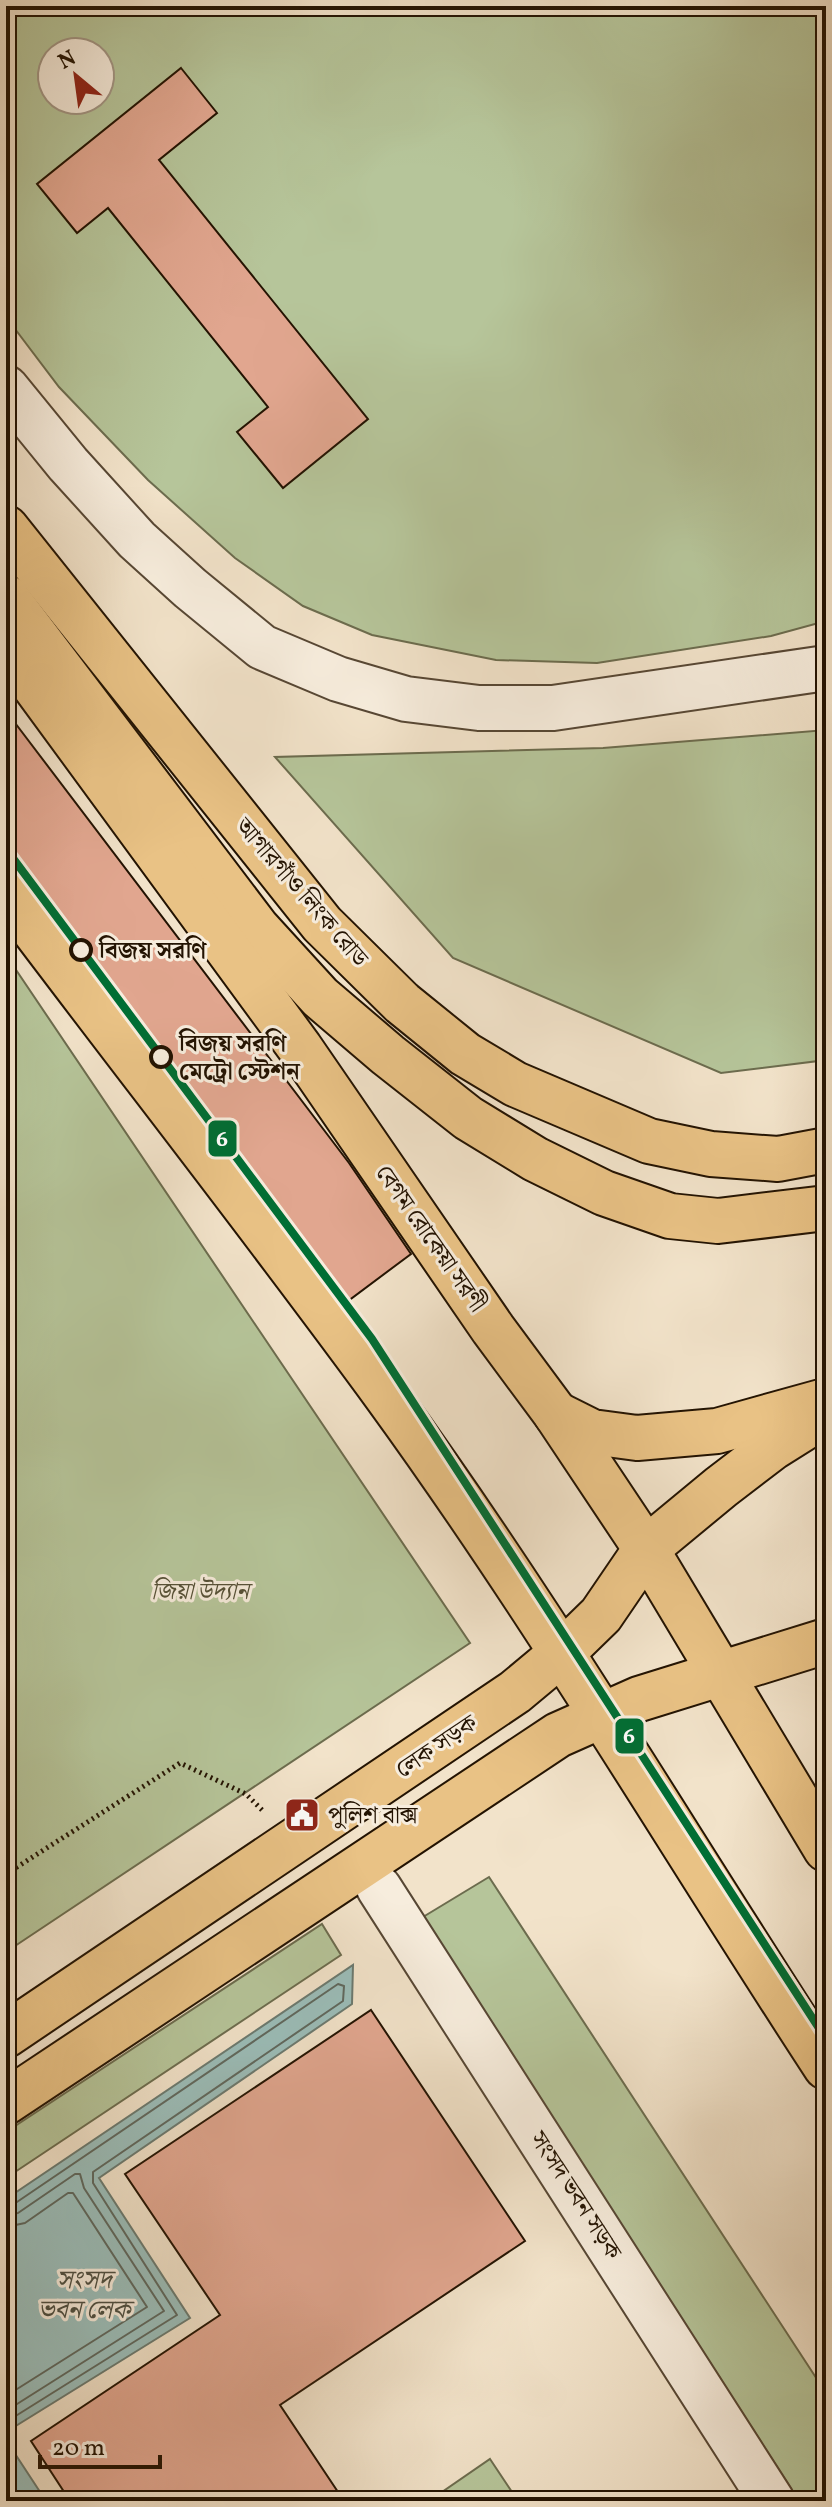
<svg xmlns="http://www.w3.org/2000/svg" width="832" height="2507" font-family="Vollkorn,'Noto Serif Bengali',serif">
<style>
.green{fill:#b6c59a;stroke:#6c6c4e;stroke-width:2;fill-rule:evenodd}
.water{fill:#9bbeba;stroke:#6b7a70;stroke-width:2}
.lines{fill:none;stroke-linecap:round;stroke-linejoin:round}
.shore{stroke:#5f685e;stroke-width:2}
.building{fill:#e1a68f;stroke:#231302;stroke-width:2}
.minor-casing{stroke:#574734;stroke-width:48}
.major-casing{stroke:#231302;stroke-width:48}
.path{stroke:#231302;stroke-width:5;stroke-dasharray:2 4;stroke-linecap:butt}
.minor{stroke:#f7eddd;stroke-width:44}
.major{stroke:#e9c285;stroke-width:44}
.metro-1-casing{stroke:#f7eddd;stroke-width:14}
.metro-1{stroke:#006e34;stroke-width:8}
.stop-dot{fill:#f7eddd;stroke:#231302;stroke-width:4}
.labels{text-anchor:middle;stroke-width:6;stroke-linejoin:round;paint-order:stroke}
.street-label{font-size:24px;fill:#231302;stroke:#f7eddd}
.stop-label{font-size:24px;font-weight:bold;fill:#231302;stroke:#f7eddd;text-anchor:start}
.park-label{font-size:24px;font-style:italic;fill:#565137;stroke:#f7eddd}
.poi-label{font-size:24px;fill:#231302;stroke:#f7eddd;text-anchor:start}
.water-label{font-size:26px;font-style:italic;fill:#4d4f42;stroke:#f7eddd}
.line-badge{stroke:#f7eddd;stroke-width:3}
.badge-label{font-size:22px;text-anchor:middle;font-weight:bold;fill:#fff}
</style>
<rect width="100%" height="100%" fill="#f2e3ca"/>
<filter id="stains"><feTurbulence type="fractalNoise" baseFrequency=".0025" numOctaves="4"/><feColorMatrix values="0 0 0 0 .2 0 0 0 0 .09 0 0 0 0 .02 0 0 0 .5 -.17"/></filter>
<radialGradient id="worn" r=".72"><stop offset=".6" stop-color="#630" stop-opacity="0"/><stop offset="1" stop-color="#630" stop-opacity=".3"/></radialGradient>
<!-- green -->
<g class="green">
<path d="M6 6H826V621L771 636 597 663 496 660 372 635 303 606 235 558 148 480 59 387 6 317ZM52 52H100V100H52Z"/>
<path d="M826 730V1060L721 1073 453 958 275 757 603 748Z"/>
<path d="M6 955 470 1643 6 1952Z"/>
<path d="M489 1877 826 2393V2501H799L423 1917Z"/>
<path d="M322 1924 341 1955 6 2178V2132Z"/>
<path d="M490 2459 518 2501H429Z"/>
</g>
<!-- water -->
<g class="water">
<path d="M353 1965 352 2004 99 2178 190 2318 6 2432V2199Z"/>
<path d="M6 2440 46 2501H6Z"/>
</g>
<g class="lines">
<!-- shore -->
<g class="shore">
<path d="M6 2205 14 2204 338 1984 344 1986 343 2001 93 2172V2183L177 2315 6 2422"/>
<path d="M6 2215 18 2213 75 2174H80L84 2188 164 2311 6 2411"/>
<path d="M6 2227 25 2223 68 2193H73L147 2307 6 2396"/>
</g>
</g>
<!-- building -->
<g class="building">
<path d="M181 68 217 113 159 160 368 419 283 488 237 432 268 407 108 208 77 233 37 184Z"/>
<path d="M6 711 349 1163 411 1254 348 1301 26 878 16 870 6 869Z"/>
<path d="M371 2010 525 2241 280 2405 344 2501H70L31 2441 220 2315 125 2174Z"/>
</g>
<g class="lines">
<defs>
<g id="minor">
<path d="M6 388 68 464 137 540 190 588 262 647 338 679 406 699 479 708H553L826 668"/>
<path d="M379 1888 772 2501"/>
</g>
<g id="major">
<path d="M6 528 322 924 402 1003 465 1054 515 1084 649 1141 711 1154 778 1159 826 1150"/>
<path d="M6 597 257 928 320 997 388 1055 468 1118 535 1159 604 1193 670 1216 718 1221 826 1208"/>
<path d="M6 647 300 1048 493 1329 556 1414 646 1549 826 1849"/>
<path d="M6 893C133 1062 264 1228 388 1398 545 1614 680 1844 826 2067"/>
<path d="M556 1414 592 1432 637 1438 717 1431 821 1402"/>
<path d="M6 2035 515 1692 563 1652 601 1615 646 1549 721 1487 772 1448 826 1414"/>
<path d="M6 2102 558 1735 639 1699 826 1641"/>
</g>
</defs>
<!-- minor casing -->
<use href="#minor" class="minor-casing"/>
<!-- major casing -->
<use href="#major" class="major-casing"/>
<!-- path -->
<path class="path" d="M6 1874 180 1763 246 1794 262 1810"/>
<!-- minor -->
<use href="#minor" class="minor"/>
<!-- major -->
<use href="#major" class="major"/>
<defs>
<path id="metro-1" d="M6 849 372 1339 826 2039"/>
</defs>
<!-- metro-1 casing -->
<use href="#metro-1" class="metro-1-casing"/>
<!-- metro-1 -->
<use href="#metro-1" class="metro-1"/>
</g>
<!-- icons -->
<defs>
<symbol id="civic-square" viewBox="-11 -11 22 22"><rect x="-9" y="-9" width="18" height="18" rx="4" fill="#8f2418" stroke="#f7eddd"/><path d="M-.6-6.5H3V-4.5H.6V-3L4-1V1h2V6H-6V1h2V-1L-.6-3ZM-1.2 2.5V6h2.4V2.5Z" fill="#fff"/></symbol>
</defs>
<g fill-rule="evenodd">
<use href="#civic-square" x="282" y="1795" width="40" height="40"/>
</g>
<!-- markers -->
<g class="stop-dot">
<circle cx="81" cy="950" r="10"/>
<circle cx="161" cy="1057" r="10"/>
</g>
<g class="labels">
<!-- street labels -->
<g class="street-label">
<text transform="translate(302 892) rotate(49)" y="8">আগারগাঁও লিংক রোড</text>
<text transform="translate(431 1238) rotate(55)" y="8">বেগম রোকেয়া সরণী</text>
<text transform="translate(436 1746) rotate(-34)" y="8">লেক সড়ক</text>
<text transform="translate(576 2195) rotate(57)" y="8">সংসদ ভবন সড়ক</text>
</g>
<!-- stop labels -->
<g class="stop-label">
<text x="99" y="958">বিজয় সরণি</text>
<text x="179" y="1051">বিজয় সরণি<tspan x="179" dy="28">মেট্রো স্টেশন</tspan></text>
</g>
<!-- park labels -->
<g class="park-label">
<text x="200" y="1599">জিয়া উদ্যান</text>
</g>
<!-- poi labels -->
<g class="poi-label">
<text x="328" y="1823">পুলিশ বাক্স</text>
</g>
<!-- water labels -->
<g class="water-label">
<text x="84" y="2288">সংসদ<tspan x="84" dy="30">ভবন লেক</tspan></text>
</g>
</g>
<g class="line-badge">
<rect x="207" y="1119" width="31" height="39" rx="8" fill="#006e34"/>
<rect x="614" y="1717" width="31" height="38" rx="8" fill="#006e34"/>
</g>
<g class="badge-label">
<text x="222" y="1146">6</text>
<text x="629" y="1743">6</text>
</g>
<!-- margin -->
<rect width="832" height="2507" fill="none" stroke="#f2e3ca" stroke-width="32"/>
<rect x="8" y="8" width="816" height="2491" fill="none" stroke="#231302" stroke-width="4"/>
<rect x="16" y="16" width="800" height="2475" fill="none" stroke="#231302" stroke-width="2"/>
<!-- north arrow -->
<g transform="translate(76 76) rotate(331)"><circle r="38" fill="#f7eddd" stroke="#a29685" stroke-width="2"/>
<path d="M0-6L14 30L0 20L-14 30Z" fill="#8f2418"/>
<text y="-12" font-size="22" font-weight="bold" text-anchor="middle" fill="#231302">N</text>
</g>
<!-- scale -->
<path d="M40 2455v12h120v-12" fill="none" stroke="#231302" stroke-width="4"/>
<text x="52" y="2455" font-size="24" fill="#231302" stroke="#f7eddd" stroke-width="6" paint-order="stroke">20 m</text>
<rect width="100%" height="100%" filter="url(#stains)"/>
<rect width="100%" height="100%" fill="url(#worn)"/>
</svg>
